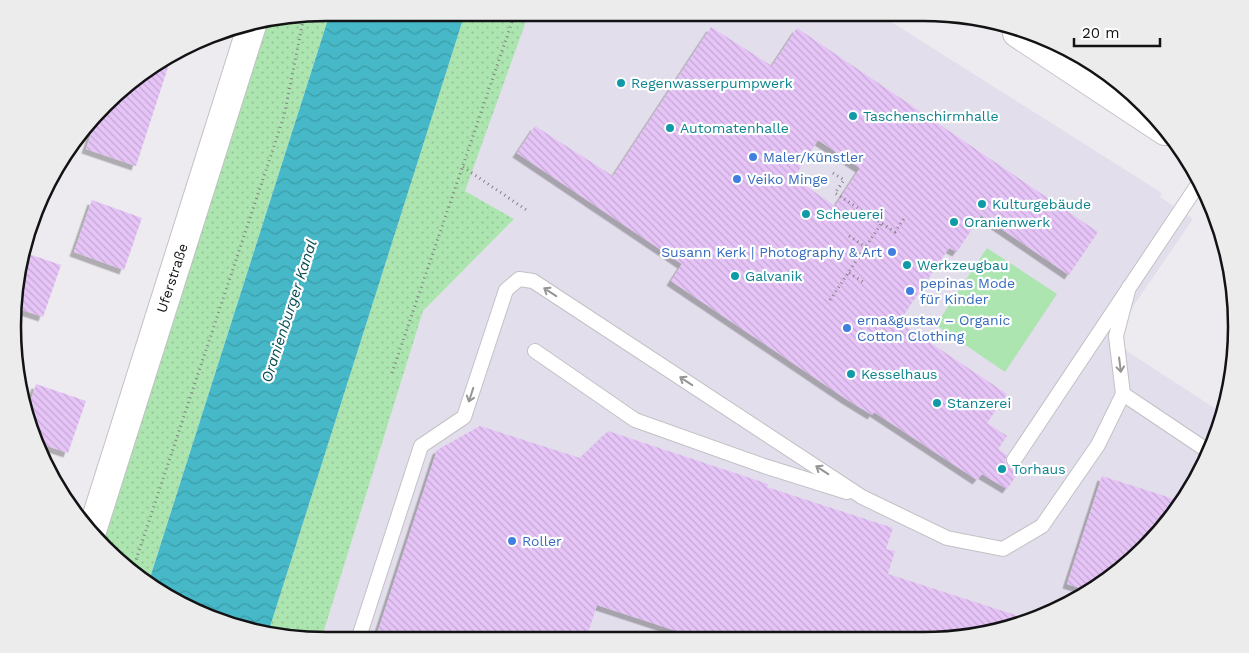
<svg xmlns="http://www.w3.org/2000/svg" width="1249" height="653" font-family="'Work Sans',sans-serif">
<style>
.built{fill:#e3deeb}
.grass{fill:#ace5af}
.park{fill:url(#park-dots)}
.water{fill:url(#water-waves)}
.building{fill:url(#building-back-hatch);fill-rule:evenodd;filter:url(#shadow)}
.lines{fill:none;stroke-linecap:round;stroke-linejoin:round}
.service-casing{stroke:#c3c1c6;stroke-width:16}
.minor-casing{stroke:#c3c1c6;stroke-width:30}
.primary-casing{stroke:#c3c1c6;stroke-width:30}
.path{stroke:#828184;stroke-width:3;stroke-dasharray:1 4;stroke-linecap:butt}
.service{stroke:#fff;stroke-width:14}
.minor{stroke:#fff;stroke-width:28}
.primary{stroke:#fff;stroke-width:28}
.oneway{stroke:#959596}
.culture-dot{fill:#0f9aa8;stroke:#fff;stroke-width:2}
.shop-dot{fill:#3f7fe0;stroke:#fff;stroke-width:2}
.labels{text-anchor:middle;stroke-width:4.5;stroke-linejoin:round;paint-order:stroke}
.culture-label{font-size:14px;fill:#0d838f;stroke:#fff;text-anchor:start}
.shop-label{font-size:14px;fill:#366cbe;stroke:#fff;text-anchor:start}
.street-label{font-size:14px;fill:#131315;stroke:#fff}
.water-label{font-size:15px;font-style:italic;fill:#074d55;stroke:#fff}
.rim{fill:none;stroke:#131315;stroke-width:2.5}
</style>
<defs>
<pattern id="park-dots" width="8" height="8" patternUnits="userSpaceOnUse" patternTransform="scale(1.25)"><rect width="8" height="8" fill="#ace5af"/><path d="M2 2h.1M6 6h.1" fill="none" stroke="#93c496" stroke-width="1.8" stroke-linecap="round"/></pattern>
<pattern id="water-waves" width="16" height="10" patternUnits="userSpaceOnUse" patternTransform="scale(1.25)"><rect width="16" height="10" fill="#46b8c7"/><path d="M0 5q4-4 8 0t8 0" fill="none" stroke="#3c9daa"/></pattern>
<pattern id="building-back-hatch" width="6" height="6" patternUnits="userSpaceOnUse" patternTransform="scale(1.25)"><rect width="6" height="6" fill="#e6c4f7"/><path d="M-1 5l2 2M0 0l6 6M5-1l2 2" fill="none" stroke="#c4a8d3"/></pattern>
<filter id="shadow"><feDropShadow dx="-4.5" dy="4.5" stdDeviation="0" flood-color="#0004"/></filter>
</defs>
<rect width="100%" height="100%" fill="#edebf0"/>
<!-- built -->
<path class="built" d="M529 13H877L1162 193 1160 197 1193 219 1110 340 1219 411 1204 466 1159 533 1097 587 1042 617 964 638 321 640 423 311 514 219 464 191Z"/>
<!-- grass -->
<path class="grass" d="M987 248 1057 294 1005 372 936 325Z"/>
<!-- park -->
<g class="park">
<path d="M330 13 149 581 104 548 82 517 236 27Z"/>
<path d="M465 13H529L465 191 514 219 423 311 321 640H306L269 630Z"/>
</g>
<!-- water -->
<path class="water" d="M330 13H465L269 630 187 608 149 581Z"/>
<!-- building -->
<g class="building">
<path d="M711 27 772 66 797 28 1098 232 1069 275 981 215 957 252 949 248 899 322 1007 394 987 423 1007 436 998 449 1007 455 1005 460 1006 464 1013 469 1017 468 1021 465 1023 466 1007 489 982 474 977 480 874 412 872 415 846 399 671 281 682 264 517 153 535 126 613 176ZM818 140 860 168 835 206 794 178Z"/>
<path d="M171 58 136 166 86 149 96 119 135 78Z"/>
<path d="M92 200 142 218 124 270 74 252Z"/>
<path d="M23 252 61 265 43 317 19 309Z"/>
<path d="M36 384 86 401 68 453 38 443 28 409Z"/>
<path d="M480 426 580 458 608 431 768 484 767 487 893 528 886 549 895 551 888 574 1031 620 964 638 701 639 597 605 586 639 375 640 437 450Z"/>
<path d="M1102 476 1180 501 1159 533 1097 587 1090 591 1067 584Z"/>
</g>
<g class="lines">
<defs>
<g id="service">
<path d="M535 351 635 420 764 466 847 492"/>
<path d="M1123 394 1208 451"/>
<path d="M1014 460 1197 186"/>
<path d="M358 640 421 446 464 417 506 290 519 279 533 281 862 497 947 538 1003 549 1042 526 1098 445 1123 394 1116 336 1129 287"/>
</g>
<path id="minor" d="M92 531 252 25"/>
<path id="primary" d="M1017 33 1165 131"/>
</defs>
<!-- service casing -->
<use href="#service" class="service-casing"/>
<!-- minor casing -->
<use href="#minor" class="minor-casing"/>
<!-- primary casing -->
<use href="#primary" class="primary-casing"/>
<!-- path -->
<g class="path">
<path d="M463 167 528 211"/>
<path d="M833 173 844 180 835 193 895 232 905 217"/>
<path d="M849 236 866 247"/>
<path d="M849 273 865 283"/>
<path d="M830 300 881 224"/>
<path d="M392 373 515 13"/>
<path d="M133 569 284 116 304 16"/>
<path d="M606 639 608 632 629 639"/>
</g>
<!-- service -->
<use href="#service" class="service"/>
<!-- minor -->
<use href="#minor" class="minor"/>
<!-- primary -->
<use href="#primary" class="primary"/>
</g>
<!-- one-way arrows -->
<defs><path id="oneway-shaft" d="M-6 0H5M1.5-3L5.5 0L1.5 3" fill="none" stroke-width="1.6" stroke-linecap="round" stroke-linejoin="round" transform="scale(1.25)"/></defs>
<g class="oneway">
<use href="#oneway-shaft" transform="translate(550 292) rotate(-147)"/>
<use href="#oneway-shaft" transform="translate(1120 365) rotate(83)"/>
<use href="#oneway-shaft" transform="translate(686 381) rotate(-147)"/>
<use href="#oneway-shaft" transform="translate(471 395) rotate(108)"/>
<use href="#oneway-shaft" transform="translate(822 470) rotate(-147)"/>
</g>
<!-- markers -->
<g class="culture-dot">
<circle cx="621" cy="83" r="5"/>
<circle cx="853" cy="116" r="5"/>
<circle cx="670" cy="128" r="5"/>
<circle cx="982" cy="204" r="5"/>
<circle cx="806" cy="214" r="5"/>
<circle cx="954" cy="222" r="5"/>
<circle cx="907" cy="265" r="5"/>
<circle cx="735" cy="276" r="5"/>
<circle cx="851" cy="374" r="5"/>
<circle cx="937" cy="403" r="5"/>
<circle cx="1002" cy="469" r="5"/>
</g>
<g class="shop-dot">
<circle cx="753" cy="157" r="5"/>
<circle cx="737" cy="179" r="5"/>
<circle cx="892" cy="252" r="5"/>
<circle cx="910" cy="291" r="5"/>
<circle cx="847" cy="328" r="5"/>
<circle cx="512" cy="541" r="5"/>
</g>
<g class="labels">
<!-- culture labels -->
<g class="culture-label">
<text x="631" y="88">Regenwasserpumpwerk</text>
<text x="863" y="121">Taschenschirmhalle</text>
<text x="680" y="133">Automatenhalle</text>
<text x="992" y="209">Kulturgebäude</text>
<text x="816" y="219">Scheuerei</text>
<text x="964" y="227">Oranienwerk</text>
<text x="917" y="270">Werkzeugbau</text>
<text x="745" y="281">Galvanik</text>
<text x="861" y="379">Kesselhaus</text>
<text x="947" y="408">Stanzerei</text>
<text x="1012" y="474">Torhaus</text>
</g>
<!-- shop labels -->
<g class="shop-label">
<text x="763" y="162">Maler/Künstler</text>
<text x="747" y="184">Veiko Minge</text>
<text x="882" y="257" text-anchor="end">Susann Kerk | Photography &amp; Art</text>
<text x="920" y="288">pepinas Mode<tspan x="920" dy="16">für Kinder</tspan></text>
<text x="857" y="325">erna&amp;gustav – Organic<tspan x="857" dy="16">Cotton Clothing</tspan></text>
<text x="522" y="546">Roller</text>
</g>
<!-- street labels -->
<g class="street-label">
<text transform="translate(172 278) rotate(-72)" y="5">Uferstraße</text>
</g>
<!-- water labels -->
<g class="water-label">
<text transform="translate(289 311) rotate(-72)" y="5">Oranienburger Kanal</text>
</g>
</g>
<!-- crop -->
<path d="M0 0H1249V653H0ZM326 21H923A305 305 0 0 1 1228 326V327A305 305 0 0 1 923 632H326A305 305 0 0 1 21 327V326A305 305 0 0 1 326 21Z" fill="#ececec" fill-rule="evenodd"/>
<path class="rim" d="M326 21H923A305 305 0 0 1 1228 326V327A305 305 0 0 1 923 632H326A305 305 0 0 1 21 327V326A305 305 0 0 1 326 21Z"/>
<!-- scale -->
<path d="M1074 38v8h86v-8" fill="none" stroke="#131315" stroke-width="2.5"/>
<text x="1082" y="38" font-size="15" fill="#131315" stroke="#ffffff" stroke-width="4" paint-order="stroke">20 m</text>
</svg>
